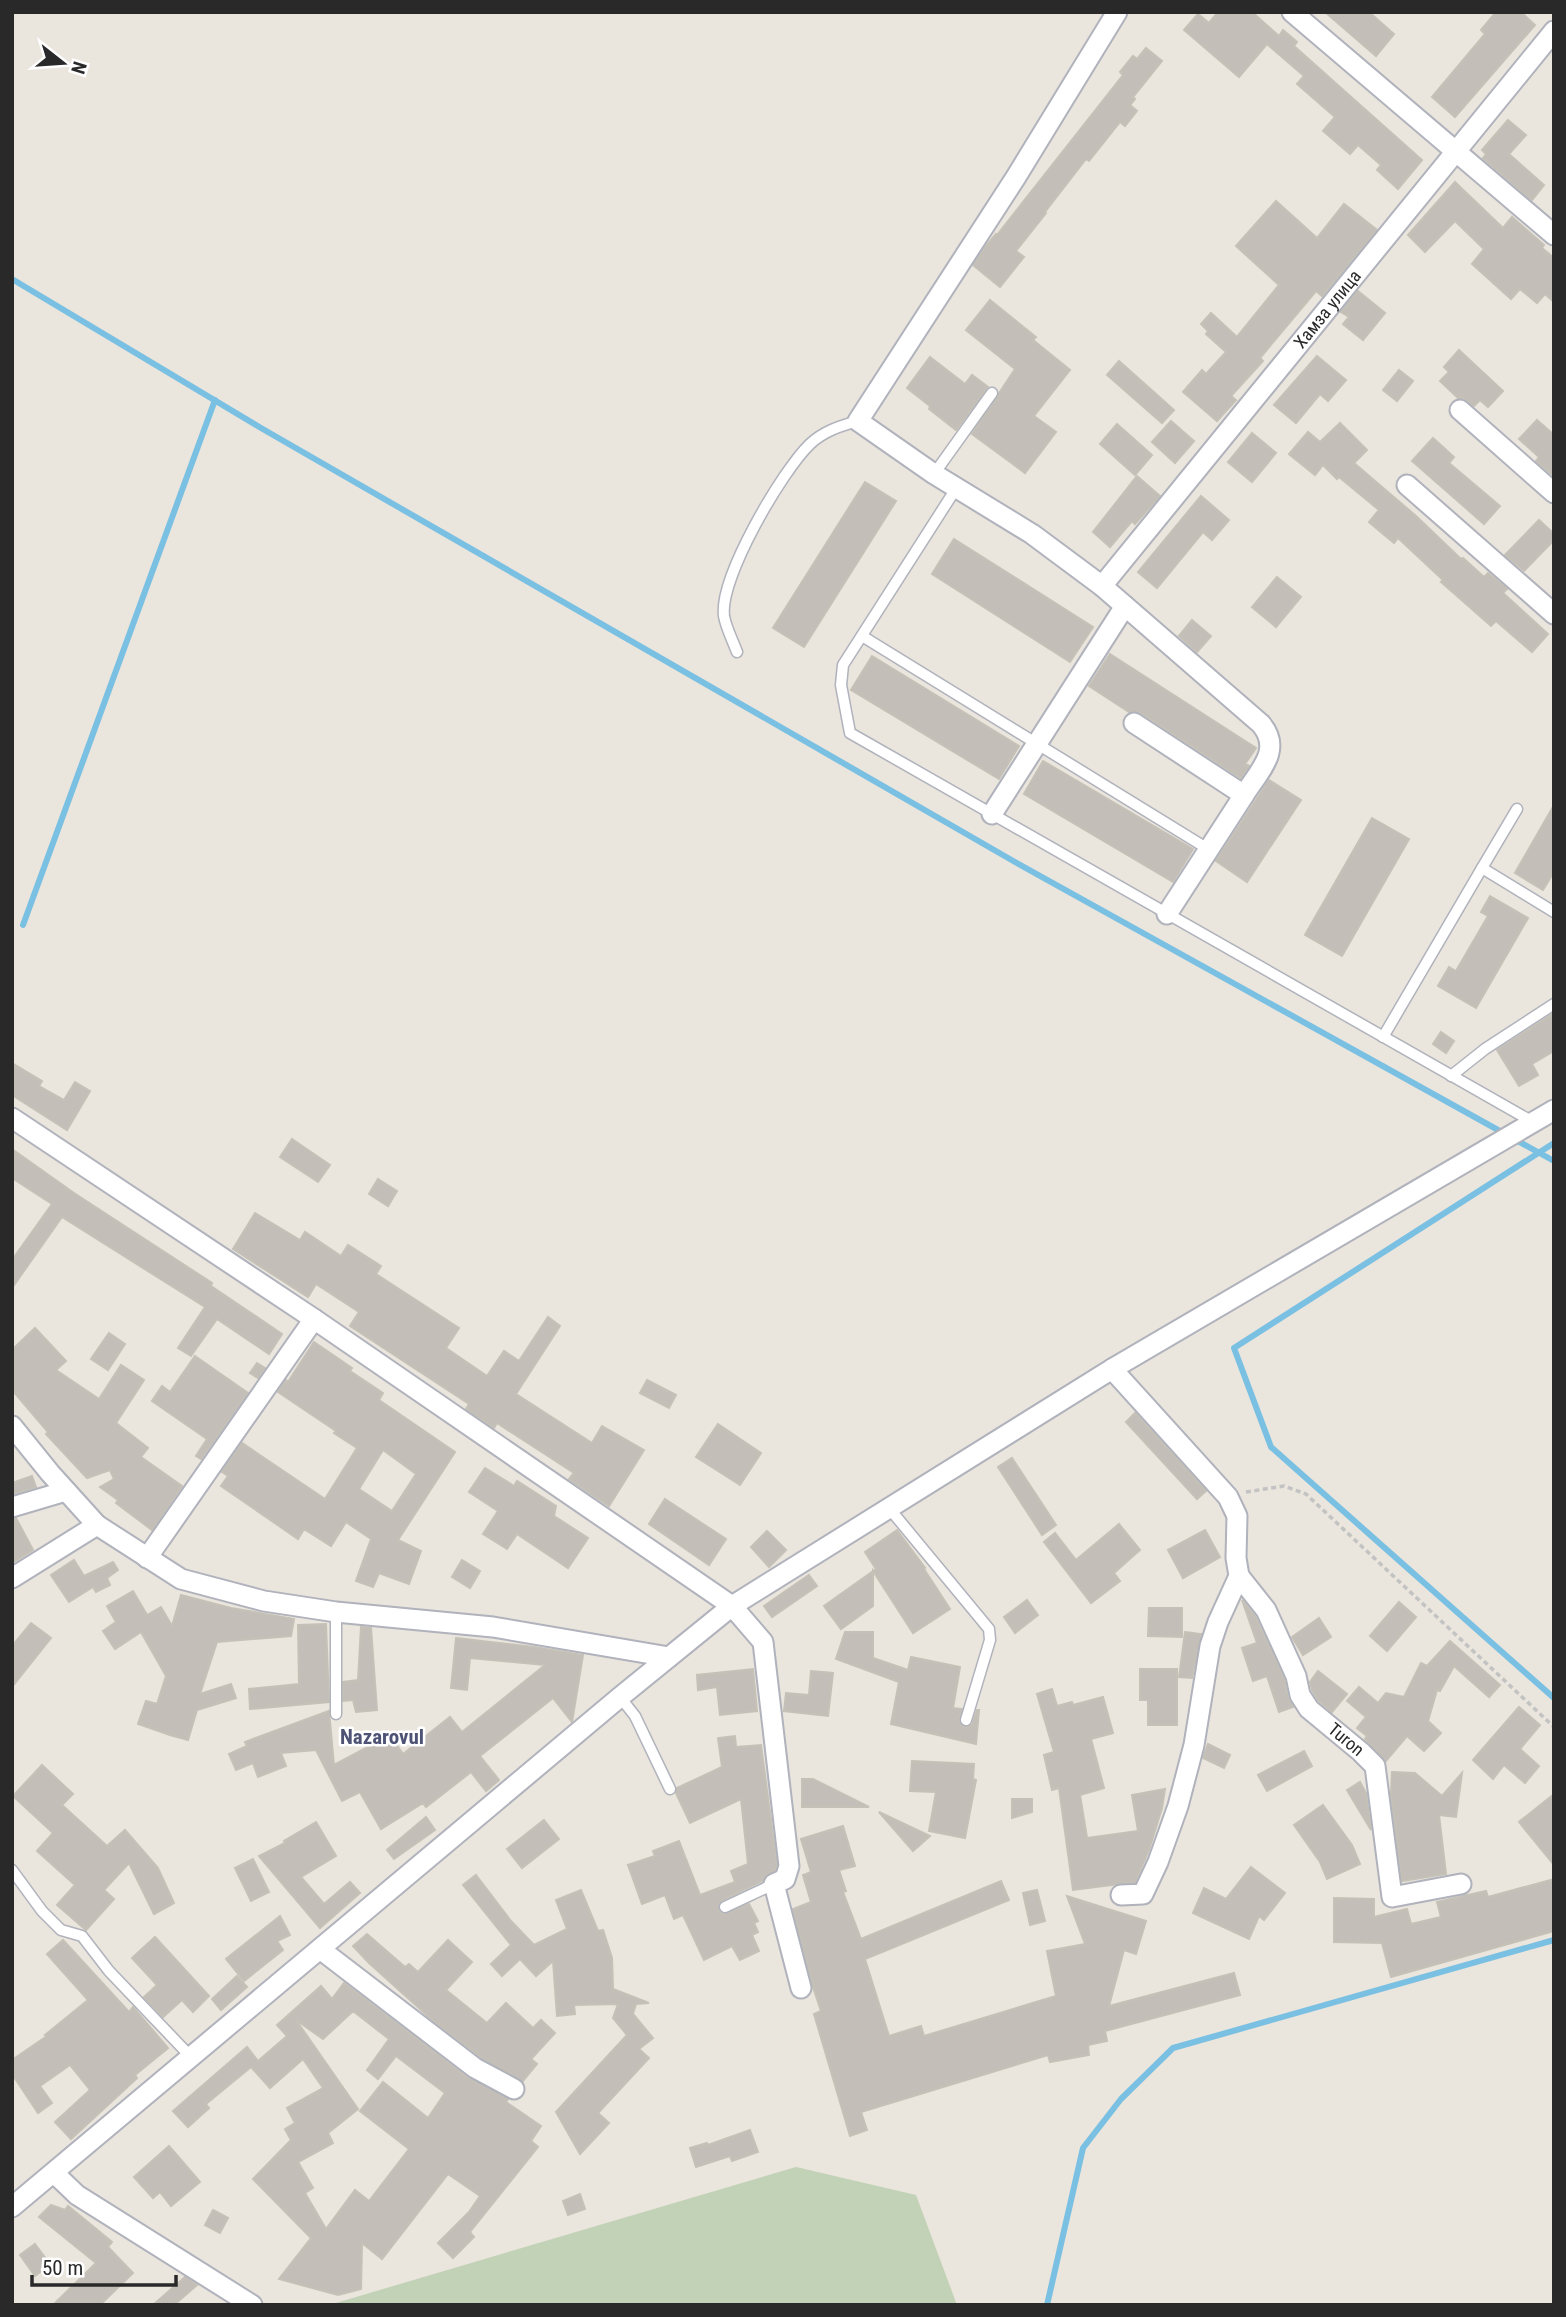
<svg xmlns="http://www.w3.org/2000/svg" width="1566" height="2317" font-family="'Roboto Condensed',sans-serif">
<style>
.cemetery{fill:#c2d2b6}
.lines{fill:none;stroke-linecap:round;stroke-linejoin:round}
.stream{stroke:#7ac0e2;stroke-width:6}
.building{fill:#c3bfb8;stroke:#c5c1b7;stroke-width:2;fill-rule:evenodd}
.lane-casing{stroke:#b0b2bc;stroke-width:13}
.street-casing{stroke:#b0b2bc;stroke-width:23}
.path{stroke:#c3c3c3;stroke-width:3.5;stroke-dasharray:5 3.5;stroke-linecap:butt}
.lane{stroke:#fff;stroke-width:10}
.street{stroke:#fff;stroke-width:19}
.labels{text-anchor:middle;stroke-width:5;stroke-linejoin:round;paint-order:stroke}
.street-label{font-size:18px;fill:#292929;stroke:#fff}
.quarter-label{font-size:21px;font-weight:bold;fill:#4e5375;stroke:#fff}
</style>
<rect width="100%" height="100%" fill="#eae5dd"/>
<!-- cemetery -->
<path class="cemetery" d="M796 2167 916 2195 957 2305H329Z"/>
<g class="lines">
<!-- stream -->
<g class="stream">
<path d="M12 279 261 428 1015 862 1554 1161"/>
<path d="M23 925 215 400"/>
<path d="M1554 1143 1234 1348 1271 1447 1554 1698"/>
<path d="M1047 2305 1083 2148 1121 2099 1173 2048 1554 1940"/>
</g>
</g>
<!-- building -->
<g class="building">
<path d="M1218 12H1252L1279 36 1283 30 1297 42 1294 46 1422 160 1398 189 1377 170 1381 165 1358 145 1350 154 1323 131 1335 117 1297 84 1304 76 1267 44 1239 77 1184 30 1198 14 1209 23Z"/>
<path d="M1325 12H1369L1394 34 1376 56Z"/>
<path d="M1496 12H1521L1535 25 1455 117 1432 97 1485 34 1481 30Z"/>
<path d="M1146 48 1162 61 1133 97 1135 99 1130 105 1137 111 1125 126 1120 122 1089 161 1086 159 1045 212 1046 213 1016 251 1024 257 1000 287 973 265 985 247 996 234 997 235 1123 75 1120 72 1133 56 1137 59Z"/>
<path d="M1508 120 1526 135 1509 154 1544 185 1532 200 1483 158 1486 154 1482 150Z"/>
<path d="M1455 182 1503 228 1512 217 1544 245 1542 248 1554 258V302L1545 294 1537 303 1520 289 1511 299 1472 264 1484 249 1455 221 1425 252 1408 235Z"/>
<path d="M1276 201 1317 238 1344 204 1377 230 1322 296 1316 291 1260 358 1263 361 1231 396 1236 400 1217 421 1183 392 1202 370 1206 374 1226 352 1206 334 1208 331 1201 324 1211 313 1237 337 1279 285 1236 246Z"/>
<path d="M1358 291 1385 313 1363 340 1343 324 1349 317 1341 312Z"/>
<path d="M990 300 1036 337 1033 340 1070 370 1034 416 1056 432 1025 473 972 434 1015 369 966 330Z"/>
<path d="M1459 350 1503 391 1488 407 1480 400 1474 406 1463 398H1458L1440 381 1449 372 1444 367Z"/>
<path d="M1317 356 1346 380 1328 401 1320 394 1296 423 1274 405Z"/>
<path d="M930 357 965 384 972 375 988 387 956 430 929 409 930 406 907 388Z"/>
<path d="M1119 361 1174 410 1162 423 1107 375Z"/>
<path d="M1399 370 1413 381 1397 401 1383 390Z"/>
<path d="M1537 420 1554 435V476L1536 461 1539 457 1519 439Z"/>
<path d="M1171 421 1194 441 1175 463 1152 442Z"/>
<path d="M1340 423 1367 450 1354 463 1416 516 1461 559 1463 558 1484 577 1488 573 1507 589 1503 593 1548 634 1532 652 1496 621 1491 626 1441 582 1443 580 1398 538 1394 543 1369 522 1379 510 1339 477 1337 479 1323 465 1315 475 1289 454 1308 432 1320 442Z"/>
<path d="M1117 424 1152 455 1135 475 1100 444Z"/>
<path d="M1252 433 1276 453 1252 482 1228 462Z"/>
<path d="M1433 438 1454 457 1449 463 1500 506 1484 524 1412 461Z"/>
<path d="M1137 476 1160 496 1135 524 1132 521 1110 547 1093 532Z"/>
<path d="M865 482 896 501 804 647 773 628Z"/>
<path d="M1201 496 1229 520 1212 540 1203 532 1157 588 1138 572Z"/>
<path d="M1539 520 1554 534V540L1524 571 1505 555Z"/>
<path d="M954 539 1093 627 1070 662 932 574Z"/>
<path d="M1277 577 1301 597 1276 627 1252 607Z"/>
<path d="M1192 620 1211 636 1197 652 1179 636Z"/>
<path d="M1110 654 1256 748 1245 764 1249 766 1241 778 1141 713 1129 712 1089 686Z"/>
<path d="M872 656 1019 746 999 779 851 690Z"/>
<path d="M1043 761 1193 849 1173 882 1024 794Z"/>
<path d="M1269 780 1301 800 1247 882 1216 861Z"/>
<path d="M1554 805V872L1543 890 1515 873Z"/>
<path d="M1372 818 1409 839 1342 956 1305 935Z"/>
<path d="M1490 896 1528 918 1476 1008 1438 986 1449 967 1456 971 1488 916 1481 912Z"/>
<path d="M1554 1013V1051L1532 1064 1538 1075 1519 1086 1497 1050Z"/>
<path d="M1441 1032 1454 1041 1446 1053 1433 1044Z"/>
<path d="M12 1063 42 1081 39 1086 64 1100 75 1082 90 1091 67 1130 12 1095Z"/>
<path d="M292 1139 330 1165 318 1182 280 1157Z"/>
<path d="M12 1149 74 1193 212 1283 211 1286 282 1334 269 1354 217 1319 191 1356 178 1348 205 1307 62 1217 12 1288V1260L52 1204 12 1178Z"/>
<path d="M378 1179 397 1191 388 1206 369 1194Z"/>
<path d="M255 1213 300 1240 305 1232 341 1256 348 1245 381 1266 376 1274 459 1328 446 1348 487 1376 504 1351 519 1361 548 1317 560 1326 516 1394 592 1443 602 1426 644 1450 609 1506 569 1479 574 1473 497 1423 494 1428 466 1409 469 1404 350 1326 359 1312 316 1284 308 1297 233 1249Z"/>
<path d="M35 1328 66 1361 56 1370 99 1399 121 1365 144 1380 116 1423 148 1448 141 1457 182 1486 152 1530 116 1503 118 1500 100 1487 114 1479 110 1470 87 1478 46 1434 48 1432 12 1390V1350Z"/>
<path d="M109 1333 125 1344 108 1370 91 1359Z"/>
<path d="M314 1342 352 1368 350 1371 383 1393 379 1400 455 1452 398 1540 421 1551 409 1584 379 1573 373 1587 356 1581 371 1539 346 1522 331 1546 304 1529 298 1539 221 1486 228 1476 222 1472 242 1443 325 1499 357 1448 334 1433 336 1431 278 1392 286 1380 288 1382ZM383 1450 416 1474 392 1511 359 1489Z"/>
<path d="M195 1356 248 1393 201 1459 196 1456 207 1439 152 1401 162 1386 170 1392Z"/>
<path d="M257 1363 265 1368 258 1378 250 1373Z"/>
<path d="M647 1380 676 1395 669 1408 640 1393Z"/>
<path d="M1135 1413 1206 1491 1197 1499 1126 1422Z"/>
<path d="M718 1424 761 1453 740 1485 696 1457Z"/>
<path d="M1012 1458 1056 1525 1042 1535 998 1467Z"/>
<path d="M485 1468 514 1486 517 1481 556 1506 554 1516 588 1538 568 1568 517 1534 507 1549 483 1534 498 1511 469 1492Z"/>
<path d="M32 1476 36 1487 12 1494V1483Z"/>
<path d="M665 1499 726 1539 709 1565 649 1524Z"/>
<path d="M16 1518 33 1550 12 1563V1519Z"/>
<path d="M1119 1524 1140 1550 1114 1573 1120 1581 1091 1603 1044 1542 1055 1533 1076 1560Z"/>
<path d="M897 1530 925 1568 924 1569 950 1609 913 1633 873 1571V1606L841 1629 824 1606 876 1569 865 1552Z"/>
<path d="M1205 1530 1220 1557 1183 1578 1168 1550Z"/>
<path d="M767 1531 786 1550 769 1567 751 1547Z"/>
<path d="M74 1560 84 1576 113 1562 118 1570 107 1578 110 1585 96 1592 93 1587 69 1602 51 1575Z"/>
<path d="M462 1560 480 1571 470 1588 452 1577Z"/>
<path d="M809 1575 817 1586 772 1617 764 1606Z"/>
<path d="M133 1591 147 1615 161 1607 172 1626 181 1595 231 1608 294 1619 291 1636 217 1642 200 1694 231 1684 236 1698 197 1710 188 1740 170 1735 138 1724 146 1701 157 1704 166 1676 141 1632 115 1649 103 1631 116 1622 107 1606Z"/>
<path d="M1027 1600 1038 1615 1015 1633 1004 1617Z"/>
<path d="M1242 1600 1255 1616 1284 1678 1288 1698 1293 1707 1279 1712 1267 1676 1253 1681 1242 1648 1257 1643Z"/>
<path d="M1399 1602 1416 1617 1387 1651 1370 1636Z"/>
<path d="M1149 1608H1182V1637L1148 1636Z"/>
<path d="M1319 1618 1331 1637 1303 1655 1292 1637Z"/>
<path d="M31 1623 51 1638 12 1687V1646Z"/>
<path d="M326 1624 329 1702 250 1709 249 1689 299 1684 298 1625Z"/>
<path d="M361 1627 371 1628 377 1710 356 1712 353 1700 343 1701V1682L358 1680Z"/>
<path d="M845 1632H873V1658L908 1670 911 1657 960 1667 953 1708 962 1709 959 1721 965 1727 972 1725 977 1710H979L976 1744 891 1724 899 1682 836 1659Z"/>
<path d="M1185 1632 1201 1634 1192 1678 1179 1677Z"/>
<path d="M456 1638 534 1647 583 1655 572 1722 553 1698 480 1756 499 1780 486 1791 471 1772 426 1807 423 1803 381 1829 360 1792 342 1801 316 1750 281 1753 286 1766 258 1777 253 1763 236 1770 229 1754 247 1746 245 1742 329 1711 334 1765 390 1735 403 1754 450 1717 462 1732 545 1665 470 1658 467 1690 451 1688Z"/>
<path d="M1450 1641 1500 1685 1489 1697 1454 1666 1440 1691 1437 1690 1428 1721 1441 1733 1424 1751 1407 1736 1386 1761 1365 1739 1367 1736 1357 1728 1366 1717 1347 1701 1359 1687 1378 1703 1386 1693 1404 1697 1421 1663 1427 1666Z"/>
<path d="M753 1669 757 1711 720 1715 717 1687 698 1690 697 1675Z"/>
<path d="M1140 1669H1177V1725H1148V1700H1140Z"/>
<path d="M811 1671 833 1673 828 1716 784 1711 786 1693 809 1695Z"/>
<path d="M1318 1671 1347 1694 1332 1712 1318 1700 1312 1690 1310 1682Z"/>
<path d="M1052 1689 1057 1706 1072 1702 1073 1705 1103 1697 1113 1733 1091 1739 1104 1788 1080 1795 1087 1838 1138 1831 1132 1795 1165 1789 1162 1808 1149 1850 1135 1882 1073 1890 1059 1788 1052 1790 1044 1755 1054 1752 1037 1694Z"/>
<path d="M1519 1707 1540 1725 1520 1749 1539 1766 1525 1783 1504 1765 1493 1779 1473 1760Z"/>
<path d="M735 1736 736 1747 761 1745 777 1865 775 1870 765 1876 762 1881 722 1900 718 1906 720 1913 725 1914 749 1904 758 1921 754 1923 758 1932 752 1935 759 1951 740 1960 732 1946 704 1960 683 1915 674 1919 665 1895 642 1904 628 1865 655 1856 653 1851 679 1841 700 1895 735 1882 731 1871 748 1864 741 1799 690 1823 676 1793 677 1788 722 1767 718 1738Z"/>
<path d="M1208 1744 1230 1755 1224 1768 1203 1758Z"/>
<path d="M1304 1751 1312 1766 1267 1791 1258 1775Z"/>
<path d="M912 1761 974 1764 973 1779 976 1780 965 1838 929 1831 936 1792 910 1791Z"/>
<path d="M42 1765 73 1794 62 1805 107 1846 125 1830 158 1868 174 1903 154 1914 129 1863 104 1890 114 1899 86 1930 57 1905 75 1885 37 1851 53 1833 13 1796Z"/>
<path d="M1392 1772 1415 1773 1442 1796 1462 1773 1456 1817 1439 1815 1446 1874 1402 1881 1391 1794Z"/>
<path d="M802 1779H813L869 1807H802Z"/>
<path d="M1360 1782 1366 1793 1371 1830 1347 1790Z"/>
<path d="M1554 1794V1865L1519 1822Z"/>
<path d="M1012 1799H1032V1812L1012 1818Z"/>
<path d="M1323 1805 1352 1845 1360 1864 1327 1879 1320 1862 1294 1825Z"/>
<path d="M879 1812 930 1836 913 1851Z"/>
<path d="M426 1817 435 1830 394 1859 387 1850Z"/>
<path d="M544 1820 559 1839 522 1868 507 1849Z"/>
<path d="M316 1822 336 1856 301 1877 324 1904 350 1882 360 1893 320 1928 259 1856 285 1843 284 1841Z"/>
<path d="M843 1826 855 1866 839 1870 846 1891 843 1892 861 1939 1001 1881 1009 1900 865 1959 889 2036 921 2026 924 2036 1056 1996 1047 1951 1085 1944 1067 1896 1146 1921 1136 1954 1124 1950 1109 2006 1234 1973 1240 1995 1105 2031 1107 2041 1088 2045 1089 2055 1050 2062 1048 2055 861 2112 867 2130 850 2136 814 2014 821 2011 813 1987 793 1909 811 1902 803 1875 811 1872 801 1839Z"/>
<path d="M253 1859 269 1892 251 1901 235 1868Z"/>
<path d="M1251 1867 1285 1893 1264 1920 1259 1916 1249 1939 1193 1913 1204 1888 1226 1899Z"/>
<path d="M476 1875 511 1921 534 1945 567 1929 556 1900 581 1890 598 1931 603 1930 612 1958 613 1989 649 2003 636 2004 633 2014 653 2038 639 2049 649 2058 598 2113 609 2123 580 2154 556 2112 627 2035 613 2018 618 2004 574 2005 575 2014 557 2016 553 1961 536 1976 520 1959 502 1976 491 1964 511 1945 463 1885Z"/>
<path d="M1554 1879V1931L1391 1977 1382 1943 1334 1942V1898L1374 1899V1917L1407 1909 1411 1924 1441 1917 1437 1902 1486 1891 1488 1897Z"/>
<path d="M1037 1890 1045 1921 1030 1925 1023 1893Z"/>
<path d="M280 1916 290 1935 277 1941 283 1950 244 1981 226 1959Z"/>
<path d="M367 1934 405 1967 409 1964 418 1972 448 1940 472 1962 446 1990 487 2023 506 2003 533 2028 541 2020 555 2033 531 2059 537 2064 523 2081 482 2058 430 2018 369 1963 353 1946Z"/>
<path d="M155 1937 209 1996 193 2012 182 2000 163 2017 144 1997 157 1985 132 1958Z"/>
<path d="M63 1940 129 2012 133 2007 168 2048 135 2075 137 2078 71 2139 55 2122 90 2090 70 2065 40 2086 52 2103 38 2113 12 2074V2060L47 2036 45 2035 88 2000 47 1954Z"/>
<path d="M237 1976 247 1987 221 2010 212 1999Z"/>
<path d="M344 1983 468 2078 508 2099 506 2102 541 2126 531 2141 538 2147 470 2232 474 2237 453 2258 438 2243 469 2212 480 2196 448 2174 382 2259 362 2243 361 2289 338 2295 279 2279 311 2238 253 2179 291 2140 285 2129 295 2123 287 2108 323 2088 303 2059 270 2088 251 2067 206 2104 209 2108 188 2127 173 2111 247 2047 258 2061 287 2036 277 2025 321 1986 332 1999ZM353 2011 389 2039 367 2070 378 2079 396 2056 445 2093 428 2118 383 2082 360 2111 409 2149 369 2201 355 2190 326 2229 305 2193 313 2188 298 2162 333 2143 328 2133 358 2109 296 2020 323 2039Z"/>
<path d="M750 2130 758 2152 732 2161 730 2156 696 2167 690 2148 707 2143 708 2145Z"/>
<path d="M169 2146 200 2182 171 2206 160 2192 153 2198 134 2177Z"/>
<path d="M580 2194 585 2209 568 2215 563 2201Z"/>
<path d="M51 2205 65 2210 68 2206 112 2242 108 2247 133 2273 100 2305H53L96 2263 39 2217Z"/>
<path d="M213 2210 228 2218 220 2233 205 2225Z"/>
<path d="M35 2244 50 2264 35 2276 20 2255Z"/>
<path d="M185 2277 197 2285 174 2305H153Z"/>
</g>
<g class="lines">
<defs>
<g id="lane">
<path d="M934 474 992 393"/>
<path d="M957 487 843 665 841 685 850 733 1533 1122"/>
<path d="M862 636 1208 849"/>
<path d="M737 652C733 641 726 628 724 616 719 578 782 471 810 444 824 431 840 426 858 421"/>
<path d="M1482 868 1517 809"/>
<path d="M1383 1037 1482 868 1554 912"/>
<path d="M1451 1076 1485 1049 1554 1004"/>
<path d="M889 1508 989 1629 990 1640 966 1720"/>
<path d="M336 1612V1714"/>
<path d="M620 1697 635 1716 670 1789"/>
<path d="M12 1870 42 1911 61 1930 82 1936 109 1971 191 2057"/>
<path d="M725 1907 774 1884"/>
</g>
<g id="street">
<path d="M1117 12 1016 177 858 421 934 474 1032 534 1102 586 1261 724C1283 750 1259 771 1244 795"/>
<path d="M1292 12 1554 235"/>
<path d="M1460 410 1554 493"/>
<path d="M1407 485 1554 614"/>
<path id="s1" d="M1102 586 1554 31"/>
<path d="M1134 723 1244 795 1167 914"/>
<path d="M992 814 1125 606"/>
<path d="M12 1118 314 1319 732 1606 763 1642 789 1866 785 1879 774 1884 801 1988"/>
<path d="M1112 1369 1228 1497 1237 1516 1236 1558 1239 1576 1218 1622 1210 1646 1194 1745 1178 1806 1158 1862 1143 1894 1121 1895"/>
<path d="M12 1426 50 1473 97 1525 181 1579 264 1601 336 1612 493 1627 669 1657"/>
<path d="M12 1507 66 1491"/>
<path d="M147 1558 314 1319"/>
<path id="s2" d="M1239 1576 1266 1610 1296 1676 1300 1695 1309 1709 1361 1752 1375 1766 1392 1897 1461 1884"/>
<path d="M12 1578 97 1525"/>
<path d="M320 1949 475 2068 514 2089"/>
<path d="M54 2173 77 2195 252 2305"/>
<path d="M12 2207 620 1697 732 1606 1112 1369 1554 1110"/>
</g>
</defs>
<!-- lane casing -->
<use href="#lane" class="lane-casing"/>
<!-- street casing -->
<use href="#street" class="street-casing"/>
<!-- path -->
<path class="path" d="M1246 1492 1284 1486 1306 1494 1554 1727"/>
<!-- lane -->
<use href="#lane" class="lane"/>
<!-- street -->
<use href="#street" class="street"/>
</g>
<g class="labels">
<!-- street labels -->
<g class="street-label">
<text dy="6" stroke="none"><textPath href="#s1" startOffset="357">Хамза улица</textPath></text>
<text dy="6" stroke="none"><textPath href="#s2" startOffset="200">Turon</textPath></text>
</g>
<!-- quarter labels -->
<g class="quarter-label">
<text x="382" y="1744">Nazarovul</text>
</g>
</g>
<!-- border -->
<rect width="1566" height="2317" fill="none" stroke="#292929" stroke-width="28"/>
<!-- north arrow -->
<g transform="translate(63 63) rotate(107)" stroke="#ffffff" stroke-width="5" paint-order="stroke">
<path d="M0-5L12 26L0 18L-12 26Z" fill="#292929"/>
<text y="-10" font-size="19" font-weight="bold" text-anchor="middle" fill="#292929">N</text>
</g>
<!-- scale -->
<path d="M32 2275v10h144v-10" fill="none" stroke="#292929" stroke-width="3.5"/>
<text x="42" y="2275" font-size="21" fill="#292929" stroke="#ffffff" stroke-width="5" paint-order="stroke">50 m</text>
</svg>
